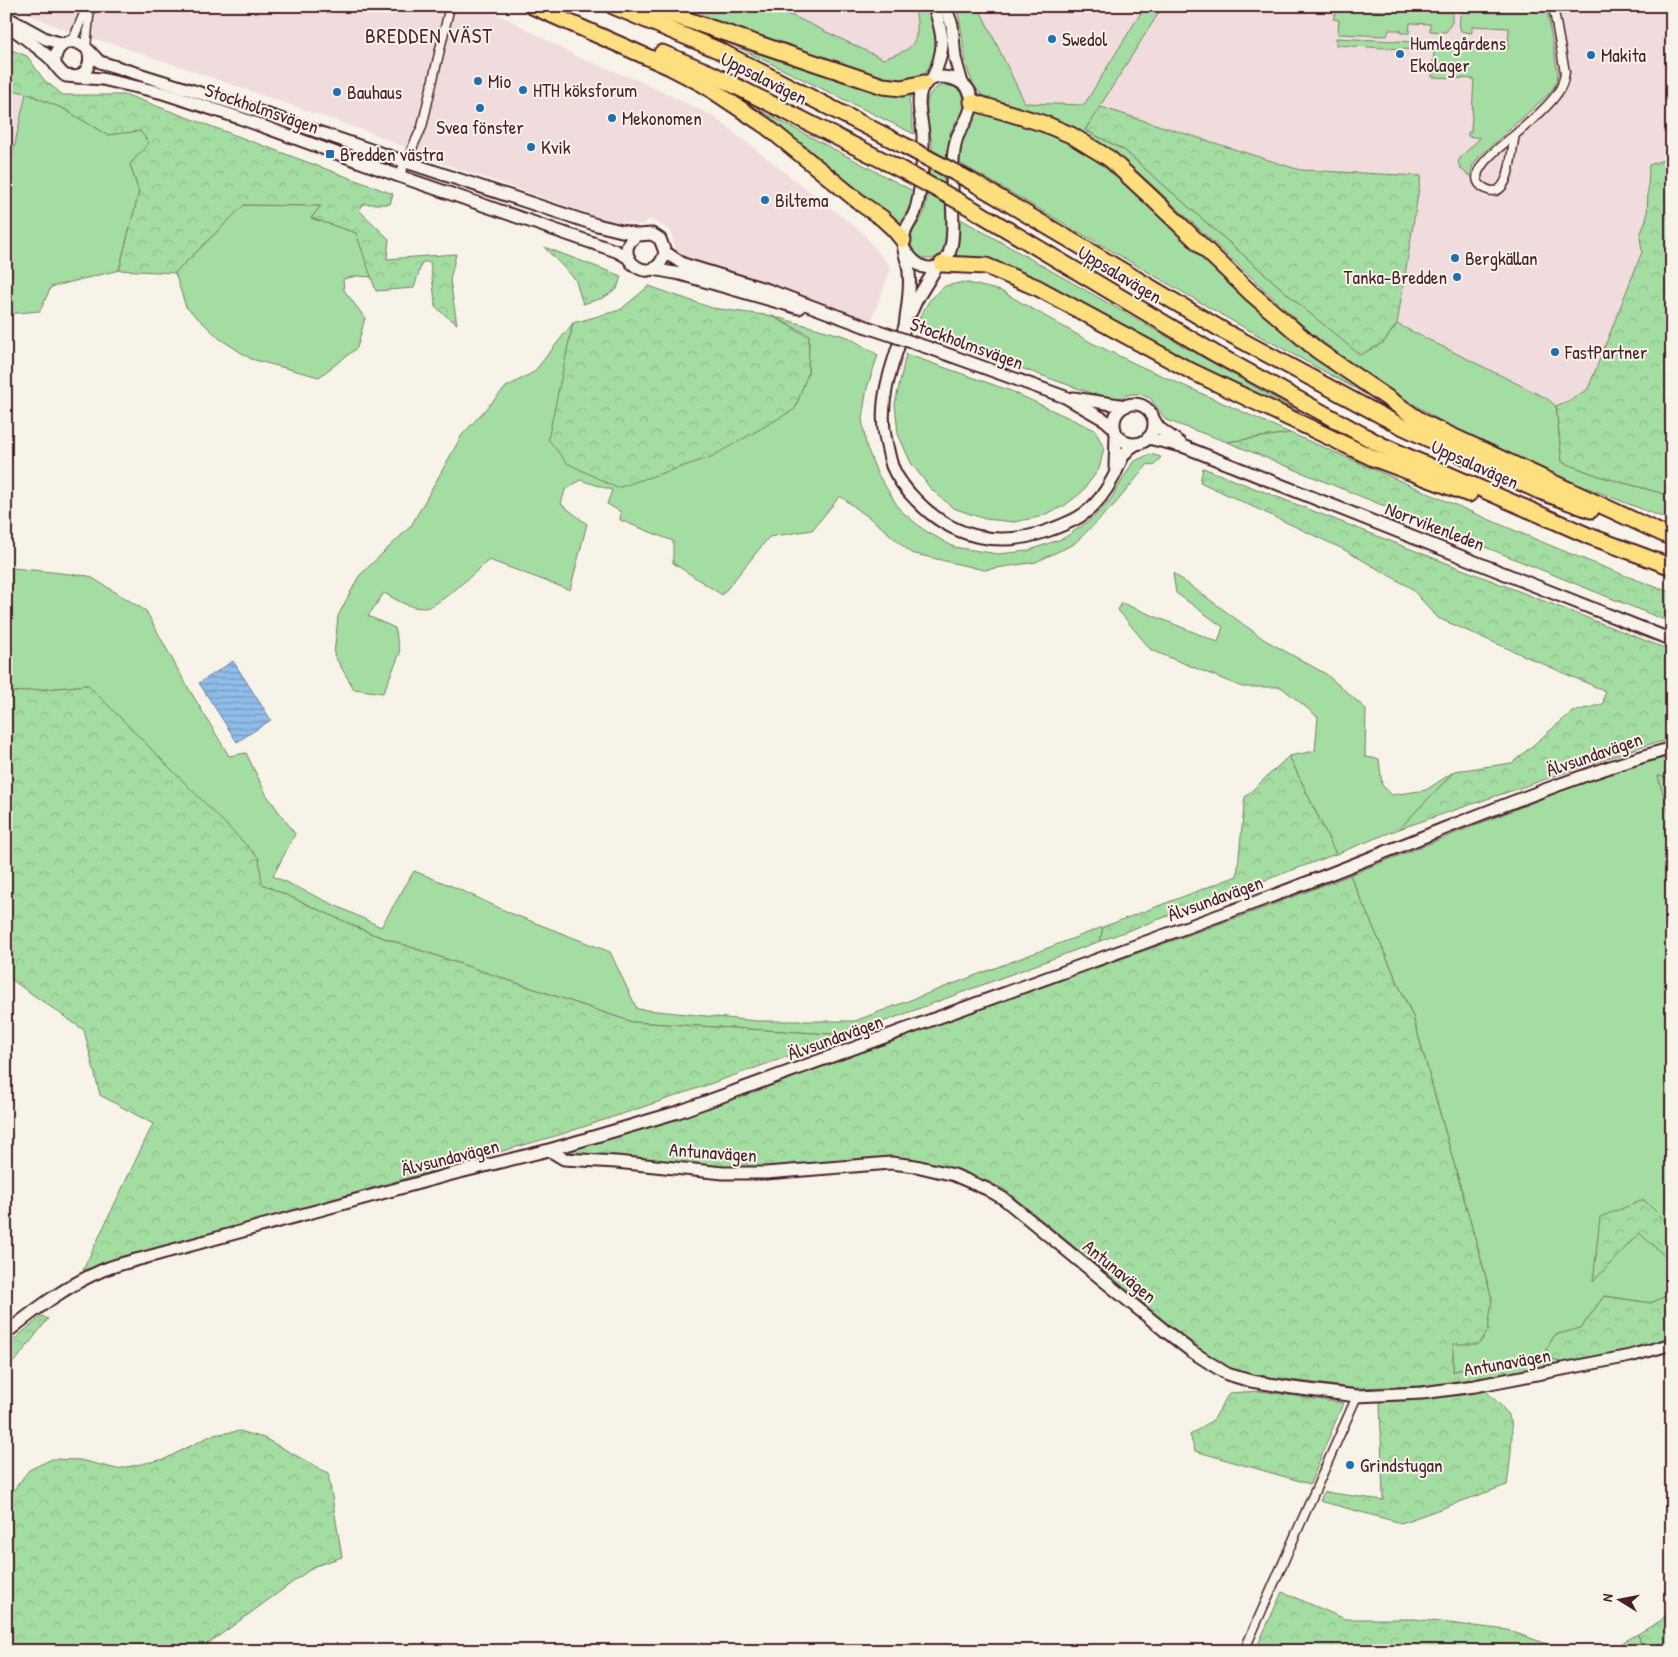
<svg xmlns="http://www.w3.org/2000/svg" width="1678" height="1657" font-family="'Patrick Hand',sans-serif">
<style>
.built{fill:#f0dcdc}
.green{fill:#a4dda1;stroke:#777e66}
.forest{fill:url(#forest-crowns);stroke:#777e66}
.water{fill:url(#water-rules);stroke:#737e9d}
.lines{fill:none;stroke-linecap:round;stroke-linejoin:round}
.street-casing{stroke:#4a1f2b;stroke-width:11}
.secondary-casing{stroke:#4a1f2b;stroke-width:15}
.highway-casing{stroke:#4a1f2b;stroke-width:19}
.street{stroke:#f7f3e8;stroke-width:8}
.secondary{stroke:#f7f3e8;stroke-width:11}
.highway{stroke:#fddf80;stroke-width:15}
.secondary-bridge-casing{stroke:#4a1f2b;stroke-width:15;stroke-linecap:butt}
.highway-bridge-casing{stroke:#4a1f2b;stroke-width:19;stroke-linecap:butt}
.secondary-bridge{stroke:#f7f3e8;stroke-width:11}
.highway-bridge{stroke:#fddf80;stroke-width:15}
.poi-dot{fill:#1f6fb2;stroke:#f7f3e8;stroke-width:2}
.labels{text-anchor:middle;stroke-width:4;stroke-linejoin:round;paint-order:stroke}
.poi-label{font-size:19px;fill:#4a1f2b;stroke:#f7f3e8;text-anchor:start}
.street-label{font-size:19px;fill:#4a1f2b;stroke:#f7f3e8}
.quarter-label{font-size:21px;letter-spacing:1px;fill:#4a1f2b;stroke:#f7f3e8}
</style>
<defs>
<pattern id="forest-crowns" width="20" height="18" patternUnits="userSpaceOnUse" patternTransform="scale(1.25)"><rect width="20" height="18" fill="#a4dda1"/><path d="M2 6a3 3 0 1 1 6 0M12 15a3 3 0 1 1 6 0" fill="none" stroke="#8fbd8b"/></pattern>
<pattern id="water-rules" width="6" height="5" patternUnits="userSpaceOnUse" patternTransform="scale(1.25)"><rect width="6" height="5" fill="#8fbde9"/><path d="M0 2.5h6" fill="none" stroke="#7799bd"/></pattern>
</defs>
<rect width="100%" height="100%" fill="#f7f3e8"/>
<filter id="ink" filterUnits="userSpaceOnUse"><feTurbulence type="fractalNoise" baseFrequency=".02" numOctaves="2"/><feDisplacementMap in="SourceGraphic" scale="10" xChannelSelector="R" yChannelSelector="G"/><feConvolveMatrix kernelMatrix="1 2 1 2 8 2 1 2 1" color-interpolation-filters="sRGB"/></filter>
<g filter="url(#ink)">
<!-- built -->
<g class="built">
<path d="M10 6H477L516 23 575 56 637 80 713 116 862 232 891 268 871 321 686 259 676 251 670 230 649 219 642 225 607 220 439 162 371 133 196 72 110 43 72 33Z"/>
<path d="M747 6H914L918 15 916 38 908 50 883 59 793 16Z"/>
<path d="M978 6H1672V157L1649 165 1647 216 1640 236 1642 252 1588 389 1572 399 1556 406 1546 398 1397 324 1421 176 1300 170 1101 107 1025 103Z"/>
<path d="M6 89 26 93 6 185Z"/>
</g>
<!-- green -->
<g class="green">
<path d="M672 6H747L793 16 883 59C890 56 899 54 906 50 920 42 919 19 913 6H927C931 20 938 34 936 49 934 68 919 84 900 83 892 83 884 80 876 78Z"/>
<path d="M955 6H978L1025 103 1084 105 1145 6H1163L1085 130 1124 150 1307 311 1383 343 1397 324 1546 398 1556 406 1562 462 1599 476 1672 496V521L1532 466 1445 424 1359 369 1310 332 1138 172 1081 134 991 102C956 80 969 39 955 6Z"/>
<path d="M1463 6H1546L1558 74 1557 81 1550 93 1479 157 1473 165 1470 176 1462 170 1458 163 1460 158 1480 138 1468 136V132H1471L1474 79 1432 77 1434 51 1336 45V38L1434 43 1444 47V43L1451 44V47L1508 49 1509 28 1472 26V33L1461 31C1458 23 1460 15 1462 8Z"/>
<path d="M1446 8 1452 13V22L1446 32 1430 31V24L1410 23 1409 33H1401V30H1389L1387 36 1338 34 1339 20 1333 19 1336 11 1342 8 1397 12Z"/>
<path d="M713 35 881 93 894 95 912 92 909 100 914 134Z"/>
<path d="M944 85 954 87 958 90 962 94 965 103 961 116 956 122 950 133 944 179 949 236 943 254C930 264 910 258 911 239 912 227 923 221 925 209 928 193 929 176 931 160 931 156 932 152 932 148 932 128 914 92 944 85Z"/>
<path d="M26 93 64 109 107 135 140 130 150 143 130 164 139 192 119 270 51 287 40 311 6 314V185Z"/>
<path d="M748 104 913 191 911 204 900 223 872 203Z"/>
<path d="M976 111 1040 130 1064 141 1093 158 1124 183 1291 338 1369 396 1236 323 956 161 961 137Z"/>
<path d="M244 205 321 206 311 218 356 233 372 277 357 276 343 279 344 290 365 318 357 348 319 377 251 359 220 339 186 307 175 273Z"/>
<path d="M957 217 1346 439 1197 368 1039 282 955 260 959 240Z"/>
<path d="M964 282 1001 291 1092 343 1140 366 1290 433 1227 442 1166 420 1150 398 1140 394H1131L1118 398 1107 399 913 329 929 301 945 286Z"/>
<path d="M772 316 848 337 878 355 867 388 862 418 866 445 877 473 900 510 924 530 954 547 998 554 1027 551 1064 538 1092 519 1111 499 1133 462 1150 454 1161 457 1154 466 1148 464 1115 504 1074 544 1036 562 984 570 911 553 879 525 840 496 812 530 769 537 722 595 673 563V541L620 520 621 512 607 504 612 490 580 480 565 490 561 504 587 524 570 590 489 560C477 570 438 608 424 608 408 608 397 600 384 593L368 616 395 628 400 653 383 693 354 689 334 655 338 616 359 576 411 526 462 435 506 387 534 372 573 323 549 439 808 373 809 335Z"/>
<path d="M906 354 1011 391 1095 430 1104 448 1099 469 1081 493 1064 506 1039 517 1014 522 985 519 953 508 931 489 911 463 898 434 895 404Z"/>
<path d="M13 568 89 576 146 611 183 679 229 756 246 753 266 794 295 834 273 876 381 927 414 871 452 886 510 913 610 952 637 1009 756 1021H855L1103 927 1100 941 848 1035 632 1022 372 934 262 884 88 685 6 693V569Z"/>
<path d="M1173 573 1265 640 1326 674 1366 709 1365 757 1379 759 1382 785 1392 795 1426 790 1455 771 1399 829 1336 854 1289 756 1315 751 1318 717 1281 687H1242L1151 650 1118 610 1122 603 1218 642 1223 627 1176 593Z"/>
<path d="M1672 756V779L1658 776 1672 824V1228L1644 1200 1593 1281 1639 1232 1672 1262V1293L1651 1303 1604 1296 1581 1328 1555 1335 1546 1349 1551 1358 1563 1363 1508 1373 1485 1361 1453 1372V1344L1492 1299 1413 1017 1350 875 1615 770Z"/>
<path d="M1638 1634 1643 1651H1607Z"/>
</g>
<!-- forest -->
<g class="forest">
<path d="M6 48 27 56 44 80 63 95H127L393 194 390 204H364L359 210 389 239 387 259 456 254 450 280 457 324 436 308 430 262H422L414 288 376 291 356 233 311 218 321 206 244 205 175 273 119 270 139 192 130 164 149 143 140 131 107 135 64 109 26 93 6 89Z"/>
<path d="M1101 107 1300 170 1421 176 1397 324 1383 343 1360 355 1307 311 1124 150 1085 130Z"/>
<path d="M1672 157V496L1599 476 1562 462 1556 406 1572 399 1588 389 1642 252 1640 236 1647 216 1649 165Z"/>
<path d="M544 247 621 276 617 289 603 298 583 304 575 279Z"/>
<path d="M649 286 712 308 772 316 809 337 808 373 795 409 711 457 617 488 567 463 548 439 573 323 620 310Z"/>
<path d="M1290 433C1417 487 1542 546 1672 593V623L1227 442Z"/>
<path d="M1203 468 1672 651V739L1643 746 1399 829 1455 771 1512 763 1572 712 1603 704 1605 691 1438 618 1411 588 1343 549 1200 482Z"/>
<path d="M88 685 259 858 262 884 372 934 632 1022 848 1035 673 1097 559 1135 83 1270 153 1124 100 1095 84 1030 6 976V693Z"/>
<path d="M1289 756 1336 854 1100 941 1103 927 1237 876 1245 797Z"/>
<path d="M1658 776 1672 779V824Z"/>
<path d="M1350 875 1413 1017 1492 1299 1488 1331 1479 1344H1453V1372L1485 1361 1508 1373 1425 1386 1353 1388 1268 1377 1231 1369 1194 1345 1004 1189 958 1171 909 1159 881 1158 767 1168H725L573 1153 570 1148 677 1118 1264 908Z"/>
<path d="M1644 1200 1672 1228V1262L1639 1233 1593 1282 1600 1217Z"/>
<path d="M1672 1293V1339L1661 1343 1563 1363 1551 1358 1546 1349 1555 1335 1581 1328 1604 1296 1651 1303Z"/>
<path d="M42 1316 48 1319 17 1359 6 1368V1346Z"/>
<path d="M1260 1391 1343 1403 1310 1484 1195 1451 1190 1435 1214 1419 1229 1393Z"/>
<path d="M1486 1391C1495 1400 1507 1409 1511 1422 1514 1434 1509 1471 1507 1485L1401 1523 1320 1501 1324 1492 1383 1500 1380 1402 1424 1399Z"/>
<path d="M240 1431 264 1438 328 1473 342 1557 315 1566 198 1651H6V1500L29 1470 52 1459 80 1460 117 1469 165 1459 212 1435Z"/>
<path d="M1282 1592 1345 1619H1415L1507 1630 1550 1645 1557 1651H1255Z"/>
<path d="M1672 1609V1651H1643L1638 1634 1660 1621Z"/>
</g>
<!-- water -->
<path class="water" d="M233 661 271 720 237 742 199 683Z"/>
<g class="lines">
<defs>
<g id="street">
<path d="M69 42 75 35 87 6"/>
<path d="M86 48 90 6"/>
<path d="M1515 135C1511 149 1511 202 1486 189 1457 175 1507 142 1517 133 1529 123 1543 111 1553 99 1560 91 1564 83 1565 72L1553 6"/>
<path d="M399 176 422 127 450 6"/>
<path d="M1244 1651 1357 1396"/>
</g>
<g id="secondary">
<path d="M945 6 952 25 955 58 962 83"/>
<path d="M8 18 46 39 63 44"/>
<path d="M6 24C21 35 36 46 50 58 56 64 58 71 66 76L102 79 163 93 240 118 399 176 616 251 629 258"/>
<path d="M55 63C54 48 67 36 82 45 88 48 94 57 100 62L245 107 406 162 597 225 638 235 652 234 660 239 665 252C655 293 605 254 638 235"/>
<path d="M78 77C88 71 91 64 89 53"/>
<path d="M932 79C946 49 944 37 934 6"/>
<path d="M904 249C911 258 918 268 930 268 960 268 952 215 952 196 952 181 952 166 954 151 955 145 956 138 959 133 964 123 972 113 972 102 972 86 957 78 943 77 935 77 925 80 922 88 915 103 923 121 923 137 923 147 923 157 922 167 921 182 920 198 915 212 912 221 903 230 903 240 902 251 909 262 909 273 911 291 907 308 905 326"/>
<path d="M665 252 683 264 768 290 864 326"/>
<path d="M653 269 680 274 799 308"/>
<path d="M911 312 917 299 936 268"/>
<path d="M904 329C893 363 878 399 885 436 887 446 889 456 892 466 897 478 907 491 916 500 952 538 998 548 1047 531 1058 527 1069 523 1079 517 1094 508 1105 493 1113 478 1121 464 1120 453 1136 444"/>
<path d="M941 352 1065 397 1105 420 1114 428"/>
<path d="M1073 398 1126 406"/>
<circle cx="1134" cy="424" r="20"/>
<path d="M1154 420 1159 428 1180 443"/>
<path d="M1148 438 1185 447 1672 640"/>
<path d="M1115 467 1116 435"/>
<path d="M549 1150 564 1159 616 1162 723 1173H766L891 1163 916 1166 954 1175 987 1189 1004 1199 1164 1330 1191 1351 1227 1374 1251 1381 1293 1388 1357 1396 1422 1393 1475 1386 1630 1356 1672 1344"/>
<path d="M6 1333C36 1309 67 1285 103 1270 115 1265 128 1262 140 1259L448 1175 549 1150 678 1112 1267 898C1323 877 1378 855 1433 833 1512 802 1590 771 1672 748"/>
</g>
<g id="highway">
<path d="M532 6 670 67 703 84 766 126 863 205 882 218 894 229 903 240"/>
<path d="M613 6 718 50 905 146"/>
<path d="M646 6 883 86 902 88 924 83"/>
<path d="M662 53 710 73 902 170"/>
<path d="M972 102 1045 124 1071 135 1110 159 1152 198 1251 293 1317 350 1424 423 1672 538"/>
<path d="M969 180 1224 331 1397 424 1537 490 1591 510"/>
<path d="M971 208 1214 353 1381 445 1589 536 1672 567"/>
<path d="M942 264 986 266 1038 288 1191 371 1373 458 1469 494"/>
</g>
</defs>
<!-- street casing -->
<use href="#street" class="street-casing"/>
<!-- secondary casing -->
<use href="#secondary" class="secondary-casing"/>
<!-- highway casing -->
<use href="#highway" class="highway-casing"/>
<!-- street -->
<use href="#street" class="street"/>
<!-- secondary -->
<use href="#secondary" class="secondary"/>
<!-- highway -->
<use href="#highway" class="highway"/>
<defs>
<path id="secondary-bridge" d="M864 326 941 352"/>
<g id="highway-bridge">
<path d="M905 146 969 180"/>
<path d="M902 170 971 208"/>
</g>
</defs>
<!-- secondary-bridge casing -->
<use href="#secondary-bridge" class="secondary-bridge-casing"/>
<!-- highway-bridge casing -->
<use href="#highway-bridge" class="highway-bridge-casing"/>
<!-- secondary-bridge -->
<use href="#secondary-bridge" class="secondary-bridge"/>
<!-- highway-bridge -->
<use href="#highway-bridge" class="highway-bridge"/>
</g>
</g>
<!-- markers -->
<g class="poi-dot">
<circle cx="1052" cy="39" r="5"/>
<circle cx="1400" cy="54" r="5"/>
<circle cx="1591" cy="55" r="5"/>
<circle cx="478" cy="81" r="5"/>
<circle cx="523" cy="90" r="5"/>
<circle cx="337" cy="92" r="5"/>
<circle cx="480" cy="108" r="5"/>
<circle cx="612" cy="118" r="5"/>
<circle cx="531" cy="147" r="5"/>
<rect x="325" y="149" width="10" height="10" rx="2.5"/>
<circle cx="765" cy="200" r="5"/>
<circle cx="1455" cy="258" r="5"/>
<circle cx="1457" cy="277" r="5"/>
<circle cx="1555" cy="352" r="5"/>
<circle cx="1350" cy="1465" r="5"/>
</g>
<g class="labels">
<!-- poi labels -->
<g class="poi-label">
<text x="1062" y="46">Swedol</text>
<text x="1410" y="50">Humlegårdens<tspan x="1410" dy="22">Ekolager</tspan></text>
<text x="1601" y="62">Makita</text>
<text x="488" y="88">Mio</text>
<text x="533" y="97">HTH köksforum</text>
<text x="347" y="99">Bauhaus</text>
<text x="622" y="125">Mekonomen</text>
<text x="480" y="134" text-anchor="middle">Svea fönster</text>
<text x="541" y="154">Kvik</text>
<text x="340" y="161">Bredden västra</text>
<text x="775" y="207">Biltema</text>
<text x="1465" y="265">Bergkällan</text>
<text x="1447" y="284" text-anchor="end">Tanka-Bredden</text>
<text x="1565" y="359">FastPartner</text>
<text x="1360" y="1472">Grindstugan</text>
</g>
<!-- street labels -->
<g class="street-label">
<text transform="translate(764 78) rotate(27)" y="7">Uppsalavägen</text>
<text transform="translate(262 108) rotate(19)" y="7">Stockholmsvägen</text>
<text transform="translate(1120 274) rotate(31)" y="7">Uppsalavägen</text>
<text transform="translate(967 343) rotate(20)" y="7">Stockholmsvägen</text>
<text transform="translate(1475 464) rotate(24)" y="7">Uppsalavägen</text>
<text transform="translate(1435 526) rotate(21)" y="7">Norrvikenleden</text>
<text transform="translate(1594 754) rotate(-19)" y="7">Älvsundavägen</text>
<text transform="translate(1215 898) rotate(-20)" y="7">Älvsundavägen</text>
<text transform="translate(835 1037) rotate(-20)" y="7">Älvsundavägen</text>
<text transform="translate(713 1152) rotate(4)" y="7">Antunavägen</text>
<text transform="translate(450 1157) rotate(-14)" y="7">Älvsundavägen</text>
<text transform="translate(1120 1271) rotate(39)" y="7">Antunavägen</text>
<text transform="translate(1507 1362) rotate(-10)" y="7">Antunavägen</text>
</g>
<!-- quarter labels -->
<g class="quarter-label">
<text x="429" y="43">BREDDEN VÄST</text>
</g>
</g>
<!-- margin -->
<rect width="1678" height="1657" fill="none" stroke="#f7f3e8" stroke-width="25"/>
<rect x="12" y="12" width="1653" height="1632" fill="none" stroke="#4a1f2b" stroke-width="2" filter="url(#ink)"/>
<!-- north arrow -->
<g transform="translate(1620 1600) rotate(280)" stroke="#f7f3e8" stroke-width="4" paint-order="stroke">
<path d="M0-4L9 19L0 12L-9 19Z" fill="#4a1f2b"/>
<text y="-8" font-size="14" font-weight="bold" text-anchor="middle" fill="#4a1f2b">N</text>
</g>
</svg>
